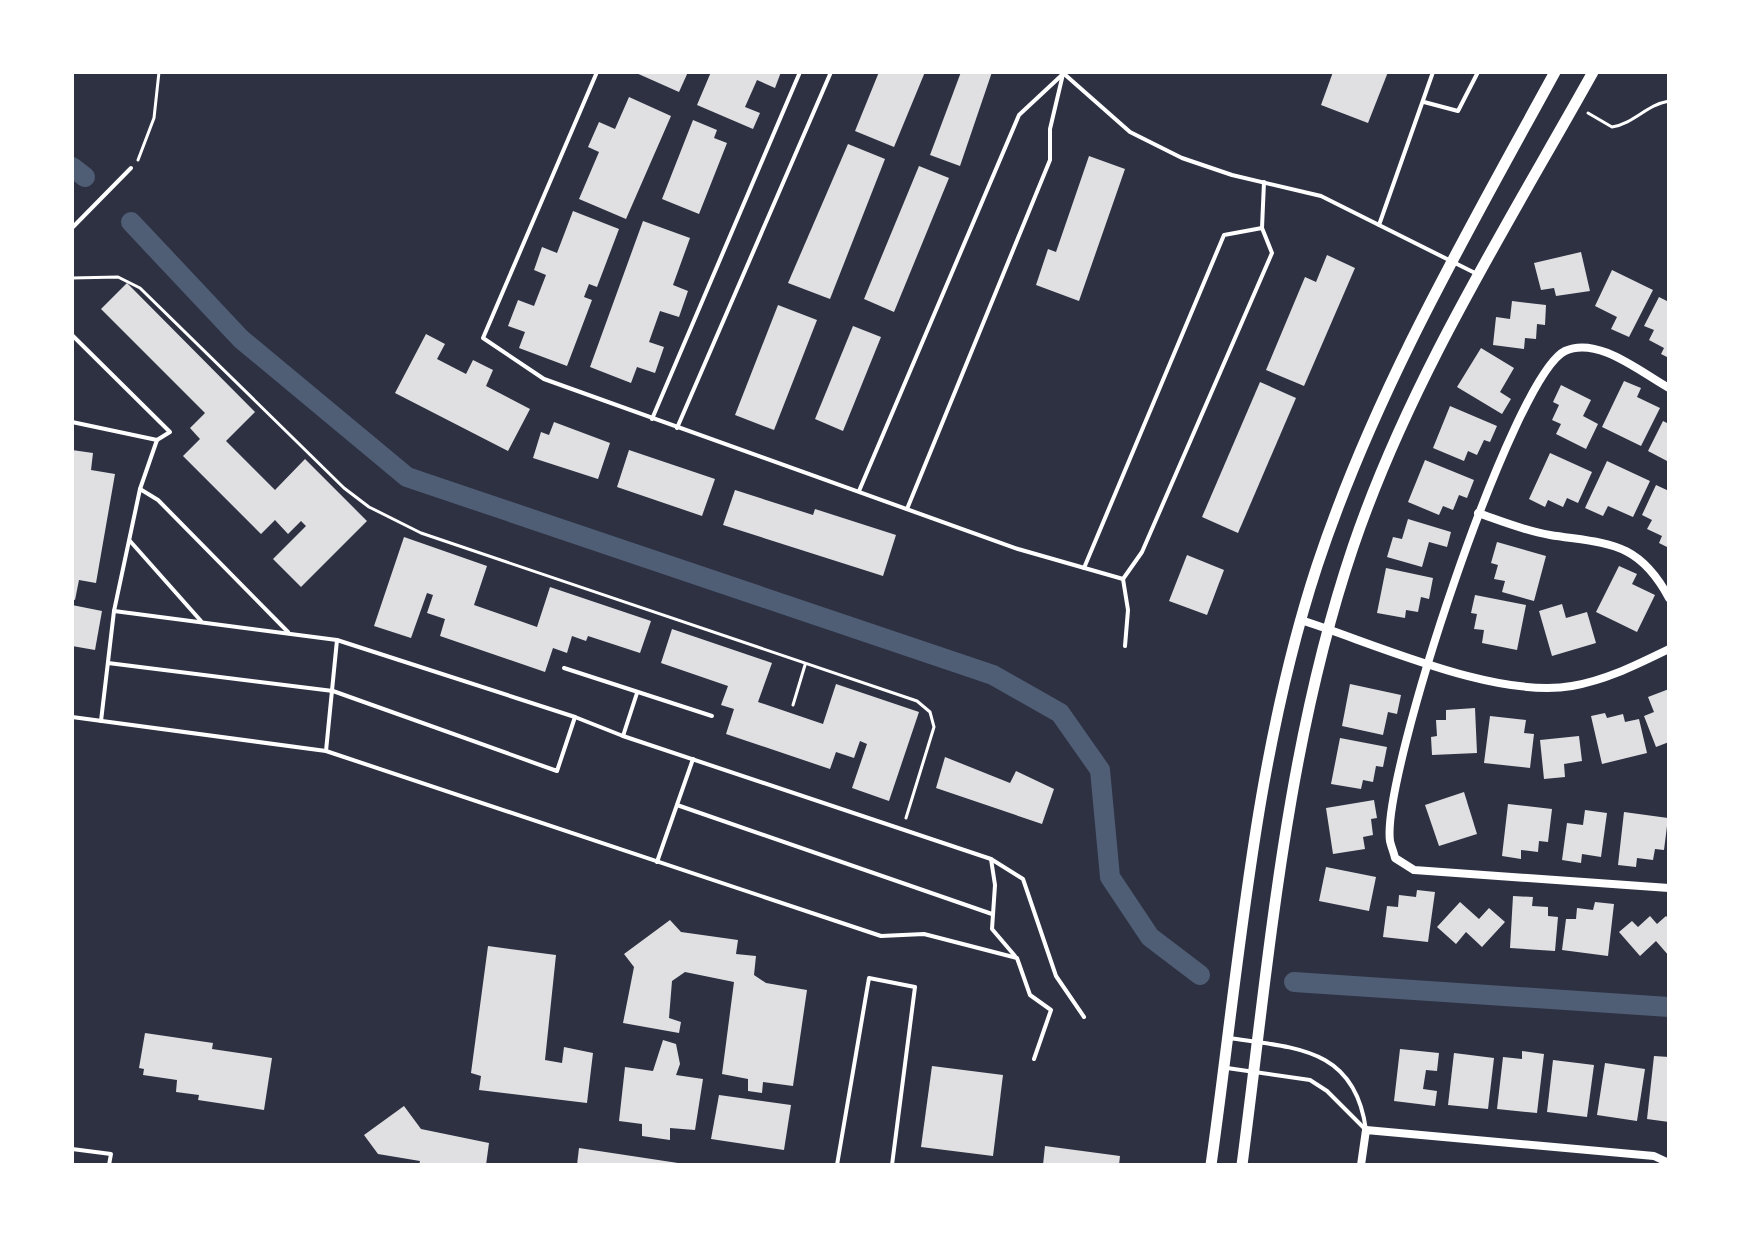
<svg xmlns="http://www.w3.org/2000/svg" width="1741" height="1237" font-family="Barlow,sans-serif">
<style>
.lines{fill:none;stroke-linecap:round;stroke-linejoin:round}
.canal{stroke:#4f5d75;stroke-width:20}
.building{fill:#e0e0e3}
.path{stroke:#fff;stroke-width:3}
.service{stroke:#fff;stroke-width:4}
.minor{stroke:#fff;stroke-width:8}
.tertiary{stroke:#fff;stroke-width:11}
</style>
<rect width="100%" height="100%" fill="#2d3142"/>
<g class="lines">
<!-- canal -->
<g class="canal">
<path d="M72 167 85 177"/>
<path d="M131 222 241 339 407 477 993 675 1060 713 1100 770 1110 877 1150 937 1200 975"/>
<path d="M1294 982 1669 1007"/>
</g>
</g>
<!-- building -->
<g class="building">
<path d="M634 72H688L679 92Z"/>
<path d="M711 72H781L775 88 757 80 745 107 760 113 753 129 697 105Z"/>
<path d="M879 72H925L894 147 855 131Z"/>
<path d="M961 72H992L960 166 930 155Z"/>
<path d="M1333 72H1388L1368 123 1321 105Z"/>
<path d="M629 97 671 116 626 219 579 199 599 152 588 147 599 122 615 129Z"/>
<path d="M693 120 717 130 714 138 727 143 699 214 662 199Z"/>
<path d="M848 144 885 159 830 299 788 283Z"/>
<path d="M1089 156 1125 169 1079 301 1036 285 1048 249 1056 252Z"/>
<path d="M919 166 949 178 894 312 864 299Z"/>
<path d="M573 211 619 229 597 287 589 284 584 297 592 300 567 366 519 348 525 332 508 326 518 300 534 306 546 275 534 270 542 247 557 253Z"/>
<path d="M643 221 690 238 673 285 688 291 679 317 660 311 649 342 664 347 655 373 637 367 631 383 590 367Z"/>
<path d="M1581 252 1590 291 1556 296 1554 288 1541 290 1534 263Z"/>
<path d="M1327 255 1355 268 1304 386 1266 370 1305 277 1316 282Z"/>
<path d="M1612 270 1653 290 1629 337 1611 329 1617 317 1595 306Z"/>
<path d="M127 283 255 412 226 441 275 490 305 459 367 521 301 587 273 559 306 526 301 521 288 534 275 520 261 534 183 456 200 439 190 428 205 413 101 309Z"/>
<path d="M1659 297 1669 302V358L1661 354 1664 348 1649 340 1654 330 1644 326Z"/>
<path d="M1512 301 1546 305 1545 325 1537 324 1536 339 1525 338 1524 349 1493 345 1496 317 1510 319Z"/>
<path d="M778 305 817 320 774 430 735 415Z"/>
<path d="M853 326 881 337 843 431 815 419Z"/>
<path d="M426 334 445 344 437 359 466 374 473 360 493 370 486 386 530 409 508 451 395 393Z"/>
<path d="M1481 348 1514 368 1500 392 1511 399 1502 414 1457 387Z"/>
<path d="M1624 381 1641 388 1637 397 1660 408 1641 446 1602 427Z"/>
<path d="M1260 382 1296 398 1238 533 1202 517Z"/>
<path d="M1561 385 1591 400 1583 416 1598 424 1586 449 1556 434 1561 424 1552 420 1559 405 1553 402Z"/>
<path d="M1450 406 1497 426 1490 442 1484 440 1477 455 1468 451 1464 461 1433 448Z"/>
<path d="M1663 421 1669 424V462L1648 451Z"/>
<path d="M554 422 610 443 598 479 533 458 541 432 549 435Z"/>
<path d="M72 450 93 453 91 470 115 474 96 583 79 580 75 600 72 599Z"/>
<path d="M629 450 715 479 702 516 617 487Z"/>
<path d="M1550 453 1592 472 1578 503 1567 498 1563 507 1548 500 1545 507 1529 499Z"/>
<path d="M1425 460 1474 480 1467 498 1459 495 1453 510 1443 506 1439 515 1408 502Z"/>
<path d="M1607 461 1650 481 1633 517 1608 506 1603 516 1585 508Z"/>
<path d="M1656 485 1669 491V548L1659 543 1662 536 1647 529 1652 520 1642 515Z"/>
<path d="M735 490 813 515 815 509 896 535 883 576 723 525Z"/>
<path d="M1408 519 1451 532 1447 547 1429 542 1422 567 1387 557 1393 537 1402 539Z"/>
<path d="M404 537 487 566 474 605 537 627 550 587 651 621 640 653 588 636 586 641 572 636 567 653 553 648 545 672 440 636 445 619 427 613 433 595 427 593 411 638 374 626Z"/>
<path d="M1497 542 1546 556 1534 601 1502 592 1505 581 1494 579 1498 565 1491 563Z"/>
<path d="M1187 555 1224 570 1207 615 1169 601Z"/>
<path d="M1619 566 1637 574 1632 584 1655 595 1637 632 1596 612Z"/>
<path d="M1386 568 1433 578 1429 599 1421 597 1418 612 1406 610 1405 618 1377 613Z"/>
<path d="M1475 595 1526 605 1517 650 1482 643 1484 630 1474 629 1477 614 1471 613Z"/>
<path d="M1562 604 1566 618 1587 612 1596 643 1552 656 1539 611Z"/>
<path d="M72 605 102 611 95 650 72 646Z"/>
<path d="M672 629 772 663 758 702 823 724 836 684 919 712 889 801 852 788 867 744 860 741 854 758 836 752 830 769 726 734 734 709 721 705 728 686 661 663Z"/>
<path d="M1350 684 1401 695 1397 714 1388 712 1383 735 1342 726Z"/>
<path d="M1669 689V742L1656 747 1644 716 1654 712 1648 697Z"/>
<path d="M1475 708 1477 753 1432 755 1431 737 1437 736 1436 720H1446V710Z"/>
<path d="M1605 713 1607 718 1623 714 1625 722 1639 719 1647 753 1602 764 1591 716Z"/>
<path d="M1490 716 1526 720 1524 733 1534 734 1530 768 1484 763Z"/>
<path d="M1579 736 1582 761 1564 764 1565 777 1544 779 1540 740Z"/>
<path d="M1340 738 1387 747 1383 767 1376 766 1373 782 1363 780 1361 789 1331 784Z"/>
<path d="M945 757 1010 783 1016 771 1054 789 1042 824 936 788Z"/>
<path d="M1464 792 1477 834 1439 846 1425 805Z"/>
<path d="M1374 800 1377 818 1371 819 1373 835 1363 837 1365 849 1333 854 1326 808Z"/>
<path d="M1508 804 1552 809 1548 842 1539 841 1538 852 1521 850V859L1502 856Z"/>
<path d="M1585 810 1607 813 1601 857 1582 854 1581 863 1562 860 1567 823 1583 825Z"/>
<path d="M1624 812 1668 818 1664 850 1655 849 1653 860 1637 858 1636 867 1618 865Z"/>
<path d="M1326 867 1376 877 1369 911 1319 901Z"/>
<path d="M1417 890 1435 892 1428 942 1383 937 1387 906 1398 907 1399 895 1416 897Z"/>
<path d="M1513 896 1533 897 1532 906 1548 907V916L1558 917 1555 951 1510 948Z"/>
<path d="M1460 902 1479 919 1489 908 1505 922 1482 947 1466 932 1456 944 1437 927Z"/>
<path d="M1595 902 1614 904 1608 956 1562 950 1566 919H1576L1577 908 1593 910Z"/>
<path d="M1650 916 1657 924 1666 916 1669 919V956L1656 941 1640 956 1619 932 1632 921 1638 927Z"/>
<path d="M670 920 681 932 738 940 736 954 756 956 754 975 766 983 807 990 793 1086 763 1082 762 1093 748 1091V1079L722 1074 734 982 685 972 672 981 669 1018 681 1022 679 1033 623 1023 634 967 624 954Z"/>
<path d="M488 946 556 955 545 1060 562 1063 564 1047 593 1053 587 1103 479 1090 481 1076 471 1073Z"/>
<path d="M145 1033 213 1043 212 1049 272 1058 264 1110 198 1100 199 1095 176 1092 177 1080 143 1075 144 1069 139 1068Z"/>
<path d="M663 1040 676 1044 680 1064 676 1075 703 1079 695 1130 670 1128V1140L642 1136V1124L619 1121 625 1067 653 1071Z"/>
<path d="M1400 1049 1439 1053 1437 1071 1426 1070 1423 1089 1437 1091 1435 1106 1394 1101Z"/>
<path d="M1522 1051 1544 1054 1537 1113 1497 1109 1503 1057 1522 1059Z"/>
<path d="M1454 1053 1494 1058 1488 1109 1448 1105Z"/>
<path d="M1654 1056 1669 1057V1122L1647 1119Z"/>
<path d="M1553 1060 1594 1065 1587 1117 1547 1112Z"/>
<path d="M1605 1063 1645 1069 1637 1121 1597 1115Z"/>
<path d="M932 1066 1003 1075 993 1156 921 1147Z"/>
<path d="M719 1095 791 1105 784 1150 711 1139Z"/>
<path d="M404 1106 421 1129 489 1143 486 1165H419L420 1161 378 1154 364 1135Z"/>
<path d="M1045 1146 1120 1156 1119 1165H1043Z"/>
<path d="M579 1148 678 1163V1165H577Z"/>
</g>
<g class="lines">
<!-- path -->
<g class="path">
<path d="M1588 113 1612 127C1635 123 1646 105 1669 101"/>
<path d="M138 160 154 118 159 72"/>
<path d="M72 278 118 277 140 288 344 488 369 507 421 533 917 701 930 712 934 727 906 818"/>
<path d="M793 705 805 665"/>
</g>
<!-- service -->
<g class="service">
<path d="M597 72 483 338 544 379 1018 549 1123 579 1128 610 1125 646"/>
<path d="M1062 72 1130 132 1182 158 1232 175 1321 196 1477 274"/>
<path d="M1424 102 1458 111 1478 72"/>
<path d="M1379 225 1433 72"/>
<path d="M72 228 131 168"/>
<path d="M72 335 170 432 157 440 72 422"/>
<path d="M652 419 800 72"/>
<path d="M677 428 831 72"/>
<path d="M140 489 157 440"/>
<path d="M859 491 1019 115 1063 74"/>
<path d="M907 509 1050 160V129L1063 74"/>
<path d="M130 541 201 621"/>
<path d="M1084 568 1224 235 1262 228"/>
<path d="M1123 579 1142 552 1272 253 1262 228 1264 182"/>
<path d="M114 611 337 640 575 717 623 736 991 859 1023 879 1056 976 1084 1017"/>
<path d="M108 663 333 691 557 771 575 717"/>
<path d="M564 668 712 716"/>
<path d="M72 717 326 751 881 936 924 934 1017 958 1030 995 1051 1010 1034 1059"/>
<path d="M101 721 114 611 140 489 158 500 288 632"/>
<path d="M623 736 637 693"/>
<path d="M326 751 337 640"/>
<path d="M677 805 992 914"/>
<path d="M991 859 995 885 992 929 1015 956"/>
<path d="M657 862 693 759"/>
<path d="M1229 1038C1297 1048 1355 1048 1366 1130"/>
<path d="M1227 1068 1310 1080 1327 1091 1366 1130"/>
<path d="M72 1149 111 1154 109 1165"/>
<path d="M837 1165 869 978 915 987 892 1165"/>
</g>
<!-- minor -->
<g class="minor">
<path d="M1669 388C1640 372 1598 336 1565 351 1513 376 1381 776 1390 841 1391 846 1394 853 1395 858L1414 870 1669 888"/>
<path d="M1478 513C1501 521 1525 531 1550 535 1607 544 1638 540 1669 598"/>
<path d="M1301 620C1376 644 1495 699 1572 686 1607 680 1638 664 1669 649"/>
<path d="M1361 1165 1366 1130 1654 1156 1669 1163"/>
</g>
<!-- tertiary -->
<g class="tertiary">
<path d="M1211 1165C1239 966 1254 758 1317 566 1375 391 1467 233 1555 72"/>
<path d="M1242 1165C1269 958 1286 745 1353 547 1410 379 1507 226 1593 72"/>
</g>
</g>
<!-- border -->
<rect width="1741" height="1237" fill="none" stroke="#ffffff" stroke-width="148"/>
</svg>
